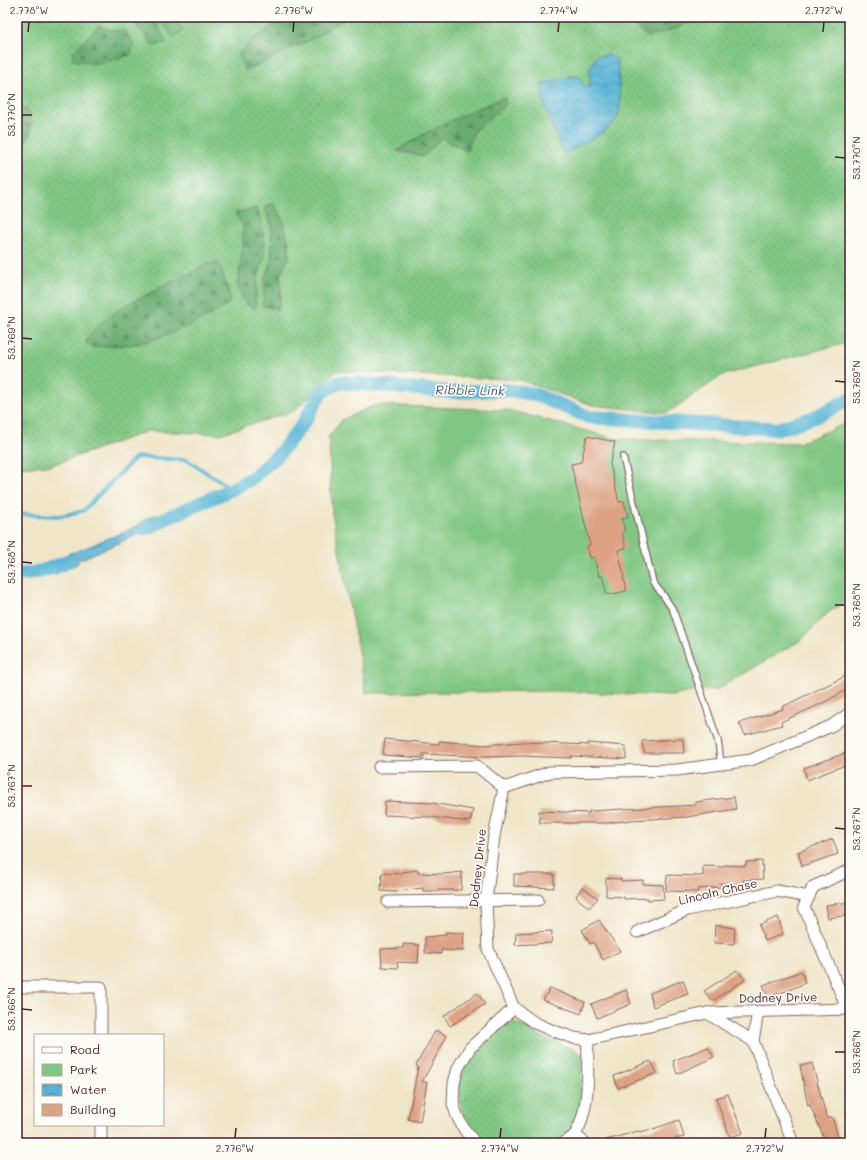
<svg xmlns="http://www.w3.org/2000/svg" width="867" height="1160" font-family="Mali,sans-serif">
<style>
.green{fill:url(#green-dots);stroke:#657357}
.forest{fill:url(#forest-firs);stroke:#59664e}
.pitch{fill:#80c783;stroke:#657357}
.water{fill:url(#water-waves);stroke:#506a80}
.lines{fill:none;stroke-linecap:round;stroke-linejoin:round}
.stream{stroke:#57b4d5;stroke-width:4}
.canal{stroke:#57b4d5;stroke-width:14}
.building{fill:#dda283}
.service-casing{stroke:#846462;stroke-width:8}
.minor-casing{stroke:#846462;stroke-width:13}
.service{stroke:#fff;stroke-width:5.5}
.minor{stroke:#fff;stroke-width:11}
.ticks{fill:none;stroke:#4a1f2b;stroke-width:1.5}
.labels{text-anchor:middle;stroke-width:3.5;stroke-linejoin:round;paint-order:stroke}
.street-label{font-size:12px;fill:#4a1f2b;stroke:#fdfcf7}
.water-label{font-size:13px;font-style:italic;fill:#4f5b6f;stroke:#fdfcf7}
.neatline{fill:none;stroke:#4a1f2b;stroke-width:1.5}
.ticks-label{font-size:10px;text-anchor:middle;fill:#4a1f2b}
</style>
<defs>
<pattern id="green-dots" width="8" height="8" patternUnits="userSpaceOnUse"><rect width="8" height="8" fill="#80c783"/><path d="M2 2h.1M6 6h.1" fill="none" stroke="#70aa71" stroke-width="1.8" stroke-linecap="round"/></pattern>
<pattern id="forest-firs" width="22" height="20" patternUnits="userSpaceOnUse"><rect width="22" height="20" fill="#68ac71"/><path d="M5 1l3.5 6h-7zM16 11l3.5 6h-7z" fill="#588b5d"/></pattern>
<pattern id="water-waves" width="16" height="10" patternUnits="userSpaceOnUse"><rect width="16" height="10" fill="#57b4d5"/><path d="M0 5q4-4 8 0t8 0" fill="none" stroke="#4a92ad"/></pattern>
</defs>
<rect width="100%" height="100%" fill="#fdfcf7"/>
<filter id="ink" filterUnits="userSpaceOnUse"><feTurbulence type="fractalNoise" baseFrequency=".025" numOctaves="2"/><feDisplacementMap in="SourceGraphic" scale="8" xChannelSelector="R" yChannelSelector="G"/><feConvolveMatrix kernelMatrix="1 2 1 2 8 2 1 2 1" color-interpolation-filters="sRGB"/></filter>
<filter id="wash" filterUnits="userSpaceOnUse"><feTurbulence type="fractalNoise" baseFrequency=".012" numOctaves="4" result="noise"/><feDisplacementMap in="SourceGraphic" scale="16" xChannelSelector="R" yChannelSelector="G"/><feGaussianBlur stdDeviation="0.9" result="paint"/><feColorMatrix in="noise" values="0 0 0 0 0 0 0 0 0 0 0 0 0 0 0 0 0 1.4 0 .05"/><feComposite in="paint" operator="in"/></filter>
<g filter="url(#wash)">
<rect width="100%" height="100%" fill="#efe5c8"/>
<!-- green -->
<g class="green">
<path d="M17 17H850V342L723 375 667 413 592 405 520 380 337 371 294 411 220 434 148 431 52 465 17 467Z"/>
<path d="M511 1022 520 1024 536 1034 575 1050 583 1055 580 1111 568 1134 556 1143H486L472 1133 462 1112 459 1097 460 1082 467 1059 482 1042 501 1027Z"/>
</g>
<!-- forest -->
<g class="forest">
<path d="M140 17H153L166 42 154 46 135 24Z"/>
<path d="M162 17H172L183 30 174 39 165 24Z"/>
<path d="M286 17H347L316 37 245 71 239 54 254 38Z"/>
<path d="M636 17H698L680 27 649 37 627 21Z"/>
<path d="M99 26 114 31 124 30 134 44 130 55 99 64 72 60 73 52Z"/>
<path d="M504 97 506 104 474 131 467 151 441 138 424 156 397 151C430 128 468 113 504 97Z"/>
<path d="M17 102C21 105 26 109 29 113 36 126 29 143 17 149Z"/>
<path d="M273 203 282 217 289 244V258L280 274 281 292 278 309 263 306 265 279 272 258 271 223 264 207Z"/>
<path d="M257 208 263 233 264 257 257 280 255 308 245 304 237 284 241 263 243 241V225L235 213Z"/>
<path d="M212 263H218L220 266C222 272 231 296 230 301 227 309 183 329 173 332 161 337 148 342 135 344 121 346 106 346 92 347L88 346 86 343 87 339 98 325 122 307 208 264Z"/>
</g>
<!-- pitch -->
<path class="pitch" d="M375 405 509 410 617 439 799 443 847 423 850 421V600L829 612 801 640 716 690H700L672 696 556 691 366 693 332 513 329 436 342 420Z"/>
<!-- water -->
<g class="water">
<path d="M608 54 617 60C618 73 623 108 617 118 609 133 579 145 564 154L544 105 542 85C553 81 569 74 580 77L584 86 589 87 590 80 589 71 596 57Z"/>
<path d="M158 514 164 527 149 534 144 532 135 536 79 560 77 564 54 575 48 563 72 552H75L140 525 143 520Z"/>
</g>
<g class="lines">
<!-- stream -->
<path class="stream" d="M17 514 60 516 83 511 136 457 187 460 232 489"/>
<!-- canal -->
<g class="canal">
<path d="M144 528 232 489 252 478 279 454 303 424 321 392 340 382 451 392 507 390 534 394 589 417 778 429 815 417 850 399"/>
<path d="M17 575C36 574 50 569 68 561"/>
</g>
</g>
<g id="blocks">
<!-- building -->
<g class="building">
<path d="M587 436 615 442 610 464 619 502 624 501 628 517 622 519 625 531 622 532 626 548 618 550 624 576 623 577 626 591 607 595 602 576H599L594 557 590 558 587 546 590 545 571 464 581 462Z"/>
<path d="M850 674V688L823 703 781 722 782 725 745 735 739 723 783 709 782 707Z"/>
<path d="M385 739 439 744V741L484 745 523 742 588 745V743L626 746V759L571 756V758L521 756 486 757 423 754V758L383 755Z"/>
<path d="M683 739 684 753H644L642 741Z"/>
<path d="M845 753 848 764 807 780 804 768Z"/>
<path d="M734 797 736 809 687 817 631 820 608 823H540L539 811 589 813V811L696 805V802Z"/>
<path d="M385 801 432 803 473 810 470 822 430 817 384 815Z"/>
<path d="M833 839 838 854 802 866 798 852Z"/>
<path d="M762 861 763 879 743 880V884L720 883 721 887 698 889V892L666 891 667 875 703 876V866L723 867 724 865 746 866V862Z"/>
<path d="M418 870V873L444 874 462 872 461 890H439V891H423V888L397 891V892L381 891 382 873 402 874V872Z"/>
<path d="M514 874H554V888L514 886Z"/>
<path d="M606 878 621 879V881L643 880V884L663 885 664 899 648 900V898L624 899V897L606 896Z"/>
<path d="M582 887 598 898 589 908 576 897Z"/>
<path d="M850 902V915L828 918 826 905Z"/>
<path d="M778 917 783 934 765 941 759 925Z"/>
<path d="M599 920 620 951 603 960 593 942 590 944 582 930Z"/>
<path d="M715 925 735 928 734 944 714 943Z"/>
<path d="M552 931 551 943 515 945 516 933Z"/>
<path d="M446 932 464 933 463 951 441 950V954L425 953V937L446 935Z"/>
<path d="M403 944 419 945 418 963 397 962 398 968 382 967 381 949 403 948Z"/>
<path d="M737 970 745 980 712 1001 704 991Z"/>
<path d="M802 971 805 983 789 990 768 997 763 985Z"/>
<path d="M683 980 688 994 653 1007 650 993Z"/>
<path d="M550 988 585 1002 581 1014 543 1000Z"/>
<path d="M626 990 631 1004 597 1018 591 1004Z"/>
<path d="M477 993 485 1004 450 1026 444 1016Z"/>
<path d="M436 1030 447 1036 422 1082H427L420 1122 408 1119 418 1067 416 1065Z"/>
<path d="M708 1047 714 1057 677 1074 673 1061Z"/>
<path d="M651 1061 657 1073 618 1088 614 1076Z"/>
<path d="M812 1063 827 1119 832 1117 840 1143H826L810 1105 808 1106 800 1065H806Z"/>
<path d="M728 1094 743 1133 730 1137 716 1098Z"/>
<path d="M679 1120 684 1137 658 1143H606V1140L638 1131 639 1132 653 1129Z"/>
</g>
</g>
</g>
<g filter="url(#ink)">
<use href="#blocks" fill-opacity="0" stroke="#846462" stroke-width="1"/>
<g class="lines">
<defs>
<path id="service" d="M623 457 653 583 663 595 673 610 718 741 721 764"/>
<g id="minor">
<path d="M850 713 831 726 751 760 677 770 550 772 504 788 494 836 486 901 488 949 514 1008 535 1023 551 1030 574 1038 588 1040 707 1013 850 1009"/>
<path d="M379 767 477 766 504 788"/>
<path d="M388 902 538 900"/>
<path d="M637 932 687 910 777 891 809 897"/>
<path d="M17 987H101V1035"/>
<path d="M848 1010 804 907 813 887 850 870"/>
<path d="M758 1011 753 1041 793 1143"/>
<path d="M707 1013 753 1041"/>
<path d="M101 1125V1143"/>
<path d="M575 1135 585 1143"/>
<path d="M475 1143 464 1129 457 1116 453 1104 454 1083 458 1068 470 1048 514 1008"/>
<path d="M564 1143C568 1140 574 1137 576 1133 591 1106 587 1070 588 1040"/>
</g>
</defs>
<!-- service casing -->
<use href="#service" class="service-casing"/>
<!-- minor casing -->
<use href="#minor" class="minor-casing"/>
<!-- service -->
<use href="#service" class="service"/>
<!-- minor -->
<use href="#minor" class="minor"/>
</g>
</g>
<!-- ticks -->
<path class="ticks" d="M28 32 29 22M293 32 294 22M558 32 559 22M823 32 824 22M22 115H32M835 157 845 158M22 338 32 339M835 381 845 382M22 562 32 563M835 605H845M22 786H32M835 828 845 829M22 1009 32 1010M835 1052H845M235 1138 236 1128M500 1138 501 1128M765 1138 766 1128"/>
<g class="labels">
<!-- street labels -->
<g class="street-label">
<text transform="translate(478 868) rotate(-84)" y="4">Dodney Drive</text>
<text transform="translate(718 892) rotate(-13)" y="4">Lincoln Chase</text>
<text transform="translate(778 998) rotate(-1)" y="4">Dodney Drive</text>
</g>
<!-- water labels -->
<g class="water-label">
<text transform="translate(470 390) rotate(1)" y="5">Ribble Link</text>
</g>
</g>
<!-- margin -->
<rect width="867" height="1160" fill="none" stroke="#fdfcf7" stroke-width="44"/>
<!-- legend -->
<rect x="34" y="1034" width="130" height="92" fill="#fdfcf7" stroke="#b5a4a5"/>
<rect x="42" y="1047" width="20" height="6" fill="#ffffff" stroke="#b5a4a5"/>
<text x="70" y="1054" font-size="12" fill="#4a1f2b">Road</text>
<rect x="42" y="1064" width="20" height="12" fill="#80c783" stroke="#b5a4a5"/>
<text x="70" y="1074" font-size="12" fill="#4a1f2b">Park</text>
<rect x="42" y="1084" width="20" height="12" fill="url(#water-waves)" stroke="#b5a4a5"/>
<text x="70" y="1094" font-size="12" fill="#4a1f2b">Water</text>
<rect x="42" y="1104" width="20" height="12" fill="#dda283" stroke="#b5a4a5"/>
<text x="70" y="1114" font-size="12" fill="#4a1f2b">Building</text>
<rect x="22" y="22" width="823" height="1116" class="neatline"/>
<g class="ticks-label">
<text x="29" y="14">2.778°W</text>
<text x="294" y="14">2.776°W</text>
<text x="559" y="14">2.774°W</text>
<text x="824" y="14">2.772°W</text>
<text transform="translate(11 115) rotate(-90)" y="4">53.770°N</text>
<text transform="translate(856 158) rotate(-90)" y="4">53.770°N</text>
<text transform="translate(11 338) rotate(-90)" y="4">53.769°N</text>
<text transform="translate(856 382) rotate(-90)" y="4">53.769°N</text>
<text transform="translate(11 562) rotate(-90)" y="4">53.768°N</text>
<text transform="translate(856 605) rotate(-90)" y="4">53.768°N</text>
<text transform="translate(11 786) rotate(-90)" y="4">53.767°N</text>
<text transform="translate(856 829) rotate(-90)" y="4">53.767°N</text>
<text transform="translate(11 1009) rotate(-90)" y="4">53.766°N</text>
<text transform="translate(856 1052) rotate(-90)" y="4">53.766°N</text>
<text x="235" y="1152">2.776°W</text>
<text x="500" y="1152">2.774°W</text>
<text x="765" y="1152">2.772°W</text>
</g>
</svg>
